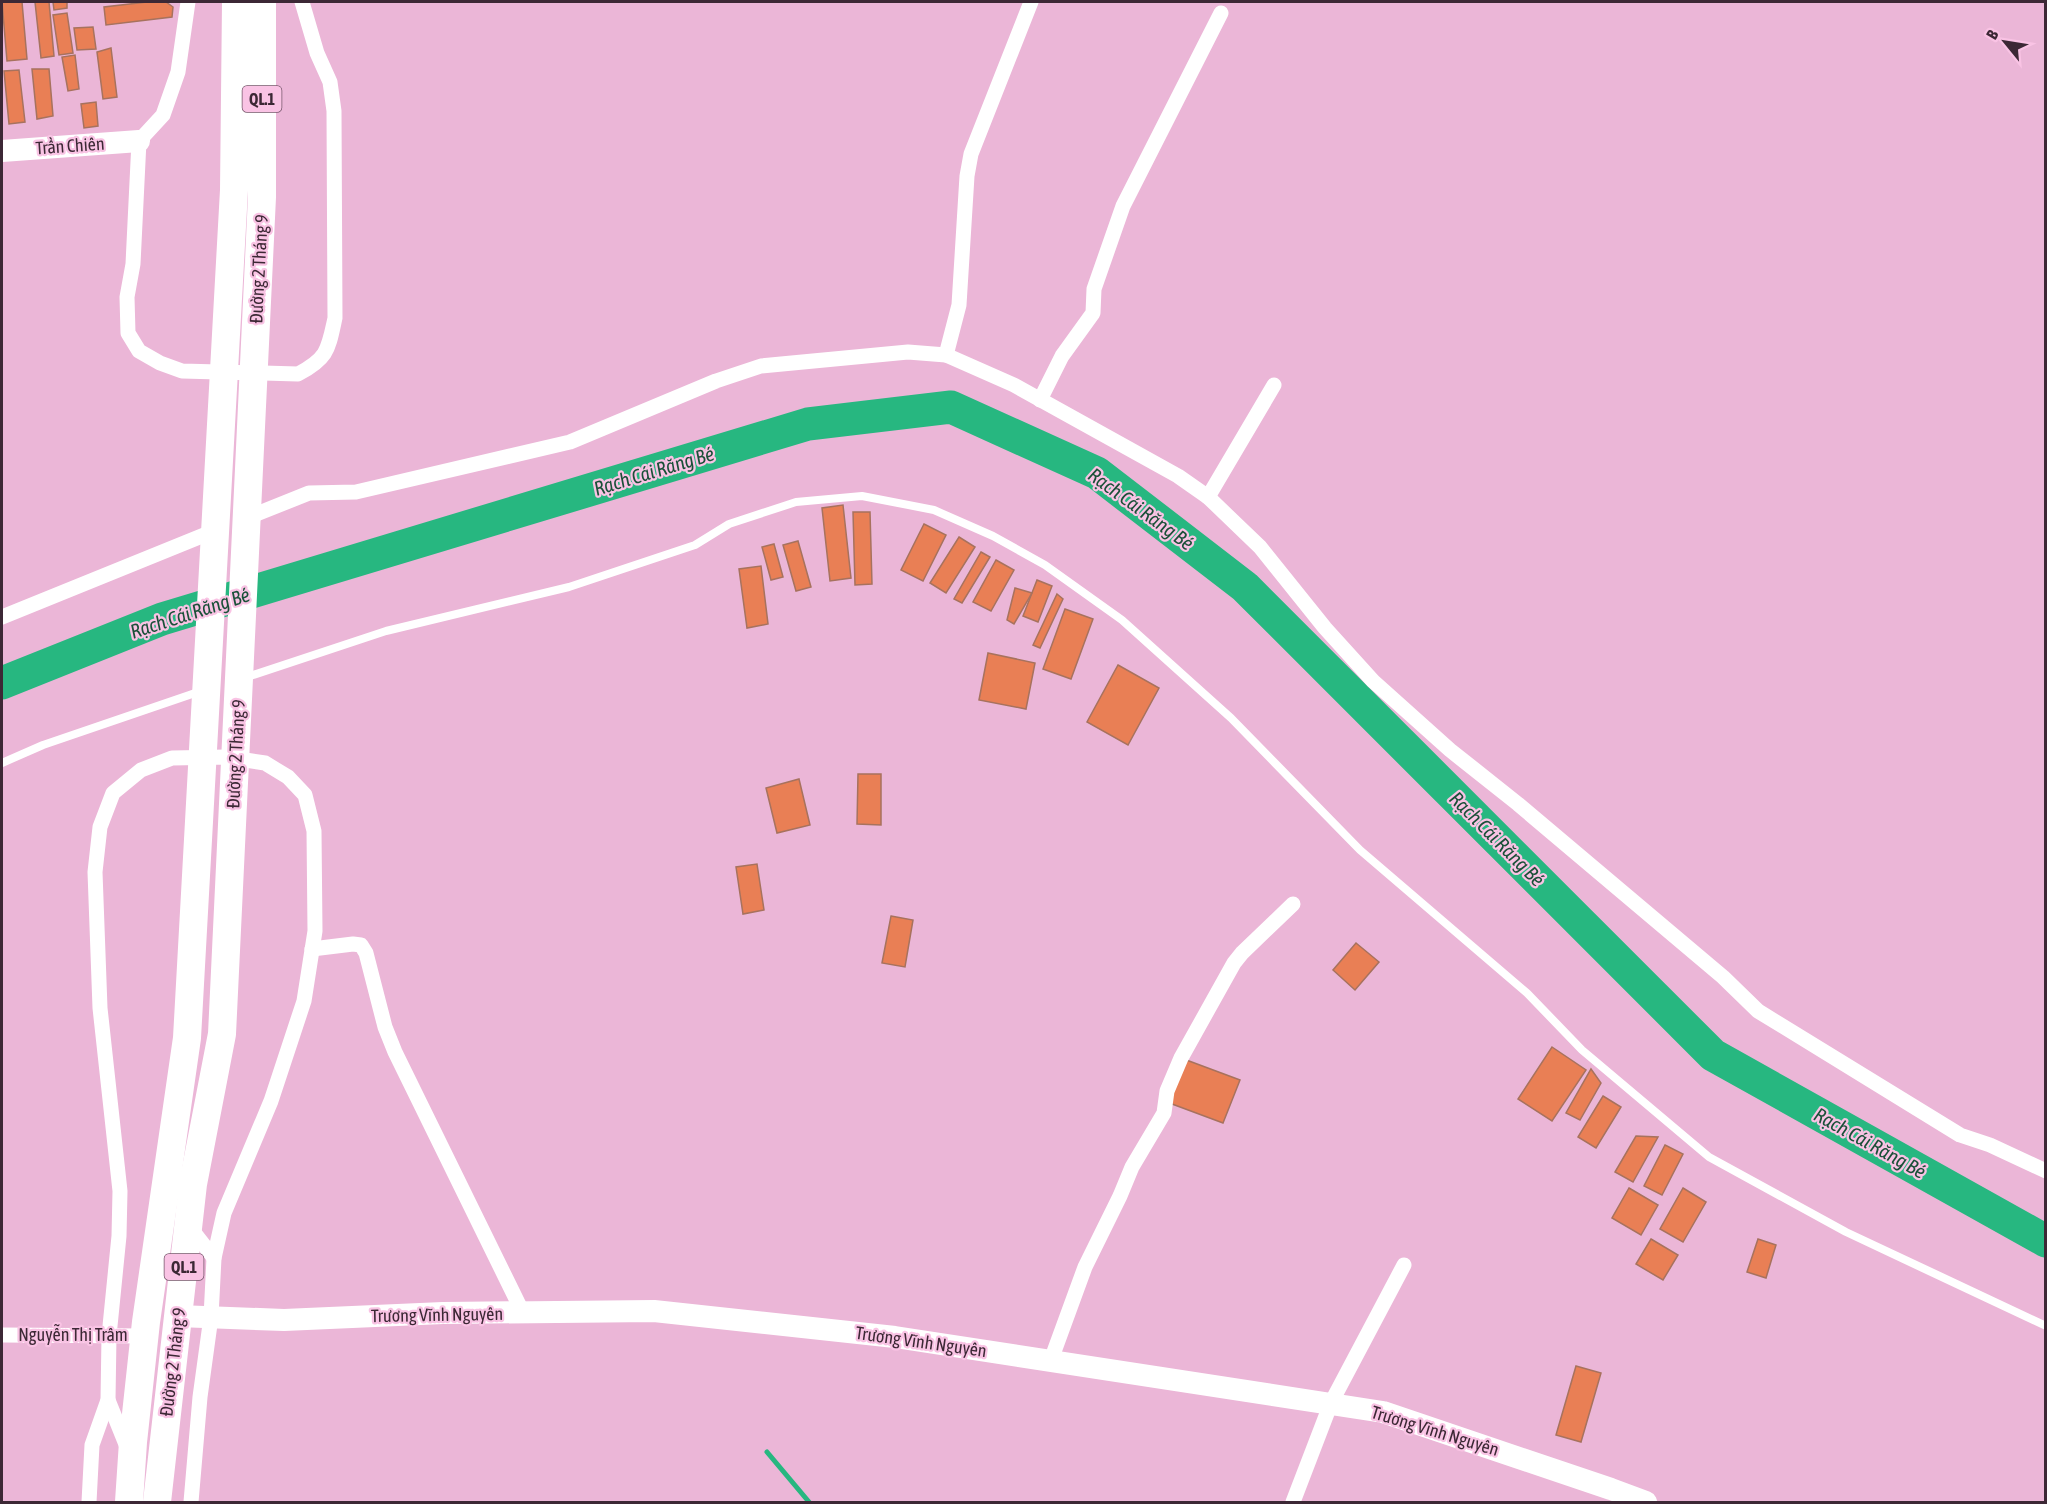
<svg xmlns="http://www.w3.org/2000/svg" width="2047" height="1504" font-family="'Asap Condensed',sans-serif">
<style>
.lines{fill:none;stroke-linecap:round;stroke-linejoin:round}
.stream{stroke:#27b780;stroke-width:5}
.river{stroke:#27b780;stroke-width:33}
.building{fill:#e97f55;stroke:#a7725e;stroke-width:1.5}
.lane{stroke:#fff;stroke-width:8}
.street{stroke:#fff;stroke-width:15}
.secondary{stroke:#fff;stroke-width:22}
.highway{stroke:#fff;stroke-width:28}
.labels{text-anchor:middle;stroke-width:4.5;stroke-linejoin:round;paint-order:stroke}
.shield{fill:#f9c3e4;stroke:#75566a;stroke-width:1.5}
.shield-label{font-size:16px;font-weight:bold;fill:#3c2835}
.street-label{font-size:18px;fill:#3c2835;stroke:#f9c3e4}
.water-label{font-size:20px;font-style:italic;fill:#1a5038;stroke:#f9c3e4}
</style>
<rect width="100%" height="100%" fill="#ebb6d7"/>
<g class="lines">
<!-- stream -->
<path class="stream" d="M767 1452 809 1502"/>
<!-- river -->
<path class="river" d="M2 683 162 619 808 424 951 407 1097 473 1245 587 1713 1055 2046 1241"/>
</g>
<!-- building -->
<g class="building">
<path d="M2 2H22L27 59 7 61Z"/>
<path d="M35 2H49L54 56 41 58Z"/>
<path d="M53 2H67V8L54 10Z"/>
<path d="M147 2H166L173 7 172 17 106 25 104 7Z"/>
<path d="M67 13 73 53 59 55 53 15Z"/>
<path d="M93 27 96 49 77 50 74 28Z"/>
<path d="M111 48 117 97 103 99 97 52Z"/>
<path d="M75 55 79 89 68 91 62 57Z"/>
<path d="M32 69H49L53 116 37 119Z"/>
<path d="M19 70 25 122 9 124 4 71Z"/>
<path d="M96 102 98 126 84 128 81 104Z"/>
<path d="M843 505 851 578 830 581 822 508Z"/>
<path d="M853 512H870L872 584 855 585Z"/>
<path d="M924 524 946 535 923 581 901 570Z"/>
<path d="M959 537 975 547 946 593 930 583Z"/>
<path d="M798 541 811 587 796 591 783 545Z"/>
<path d="M774 544 783 577 771 580 762 547Z"/>
<path d="M981 552 990 557 962 603 954 599Z"/>
<path d="M996 560 1014 570 991 611 973 602Z"/>
<path d="M761 566 768 624 747 628 739 569Z"/>
<path d="M1037 580 1052 586 1038 622 1023 616Z"/>
<path d="M1015 588 1032 593 1014 624 1007 620Z"/>
<path d="M1057 594 1063 599 1040 648 1033 645Z"/>
<path d="M1065 609 1093 619 1071 679 1043 669Z"/>
<path d="M988 653 1035 663 1026 709 979 700Z"/>
<path d="M1118 665 1159 688 1128 745 1087 722Z"/>
<path d="M858 774H881V825L857 824Z"/>
<path d="M799 779 810 825 777 833 766 788Z"/>
<path d="M757 864 764 910 743 914 736 867Z"/>
<path d="M891 916 913 920 905 967 882 963Z"/>
<path d="M1356 943 1379 962 1355 990 1333 970Z"/>
<path d="M1552 1047 1586 1070 1552 1121 1518 1099Z"/>
<path d="M1181 1058 1240 1080 1223 1123 1164 1101Z"/>
<path d="M1591 1069 1601 1083 1580 1120 1566 1113Z"/>
<path d="M1603 1096 1621 1107 1596 1148 1578 1137Z"/>
<path d="M1636 1136 1658 1137 1633 1182 1615 1172Z"/>
<path d="M1665 1145 1683 1154 1662 1195 1644 1186Z"/>
<path d="M1629 1188 1658 1205 1641 1235 1612 1218Z"/>
<path d="M1683 1188 1706 1202 1683 1242 1660 1229Z"/>
<path d="M1651 1239 1678 1255 1663 1280 1636 1264Z"/>
<path d="M1758 1239 1776 1245 1766 1278 1747 1272Z"/>
<path d="M1576 1366 1601 1373 1581 1442 1556 1435Z"/>
</g>
<g class="lines">
<!-- lane -->
<g class="lane">
<path d="M244 678 386 631 569 587 695 545 729 524 796 502 862 496 934 510 993 536 1045 565 1122 620 1231 718 1360 850 1527 993 1582 1050 1709 1157 1846 1232 2046 1326"/>
<path d="M2 763 43 745 201 691"/>
</g>
<!-- street -->
<g class="street">
<path d="M188 2 178 72 163 115 139 141 133 264 127 297 128 333 139 351 160 363 182 371 298 374C328 358 328 350 335 318L334 111 330 82 317 53 302 2"/>
<path d="M946 355 959 305 967 176 971 154 1031 2"/>
<path d="M1040 400 1062 356 1093 313 1094 289 1123 206 1221 13"/>
<path d="M1208 497 1274 385"/>
<path d="M244 519 309 493 356 492 570 442 716 381 761 366 908 352 946 355 1014 385 1178 476 1208 497 1260 547 1325 628 1373 681 1450 750 1518 804 1723 977 1758 1011 1960 1135 1990 1145 2046 1171"/>
<path d="M2 617 219 529"/>
<path d="M312 949 353 944 361 945 366 953 385 1027 395 1052 523 1313"/>
<path d="M189 1226 214 1258"/>
<path d="M2 1335 145 1336"/>
<path d="M1051 1360 1085 1267 1120 1196 1132 1167 1164 1113 1167 1091 1181 1058 1234 963 1242 953 1293 904"/>
<path d="M108 1400 127 1447"/>
<path d="M89 1502 92 1445 108 1400 109 1336 119 1236 120 1191 100 1008 95 872 100 827 113 793 141 770 172 758 226 757 265 763 288 777 305 795 314 831 315 931 304 1001 271 1101 224 1213 214 1258 211 1317 200 1397 191 1502"/>
<path d="M1293 1502 1331 1403 1404 1265"/>
</g>
<!-- secondary -->
<g class="secondary">
<path d="M2 151 139 141"/>
<path d="M178 1316 284 1320 443 1313 654 1311 895 1337 1383 1412 1611 1489 1646 1502"/>
</g>
<!-- highway -->
<g class="highway">
<path d="M129 1502 133 1442 146 1322 187 1038 234 190 236 2"/>
<path d="M157 1502 193 1184 222 1034 262 197V2"/>
</g>
</g>
<g class="labels">
<!-- shield labels -->
<g class="shield">
<rect x="242.5" y="86" width="39" height="26" rx="4.5"/>
<rect x="164.5" y="1254" width="39" height="26" rx="4.5"/>
</g>
<g class="shield-label">
<text x="262" y="105">QL.1</text>
<text x="184" y="1273">QL.1</text>
</g>
<!-- street labels -->
<g class="street-label">
<text transform="translate(70 146) rotate(-4)" y="6">Trần Chiên</text>
<text transform="translate(259 269) rotate(-87)" y="6">Đường 2 Tháng 9</text>
<text transform="translate(236 754) rotate(-87)" y="6">Đường 2 Tháng 9</text>
<text transform="translate(437 1315) rotate(-1)" y="6">Trương Vĩnh Nguyên</text>
<text x="73" y="1341">Nguyễn Thị Trâm</text>
<text transform="translate(921 1342) rotate(8)" y="6">Trương Vĩnh Nguyên</text>
<text transform="translate(173 1362) rotate(-83)" y="6">Đường 2 Tháng 9</text>
<text transform="translate(1435 1431) rotate(17)" y="6">Trương Vĩnh Nguyên</text>
</g>
<!-- water labels -->
<g class="water-label">
<text transform="translate(654 471) rotate(-17)" y="7">Rạch Cái Răng Bé</text>
<text transform="translate(1141 509) rotate(36)" y="7">Rạch Cái Răng Bé</text>
<text transform="translate(190 613) rotate(-18)" y="7">Rạch Cái Răng Bé</text>
<text transform="translate(1497 839) rotate(45)" y="7">Rạch Cái Răng Bé</text>
<text transform="translate(1870 1143) rotate(29)" y="7">Rạch Cái Răng Bé</text>
</g>
</g>
<!-- border -->
<rect width="2047" height="1504" fill="none" stroke="#3c2835" stroke-width="6"/>
<!-- north arrow -->
<g transform="translate(2005 42) rotate(300)" stroke="#f9c3e4" stroke-width="4.5" paint-order="stroke">
<path d="M0-4.5L10 22L0 15L-10 22Z" fill="#3c2835"/>
<text y="-9" font-size="16" font-weight="bold" text-anchor="middle" fill="#3c2835">B</text>
</g>
</svg>
